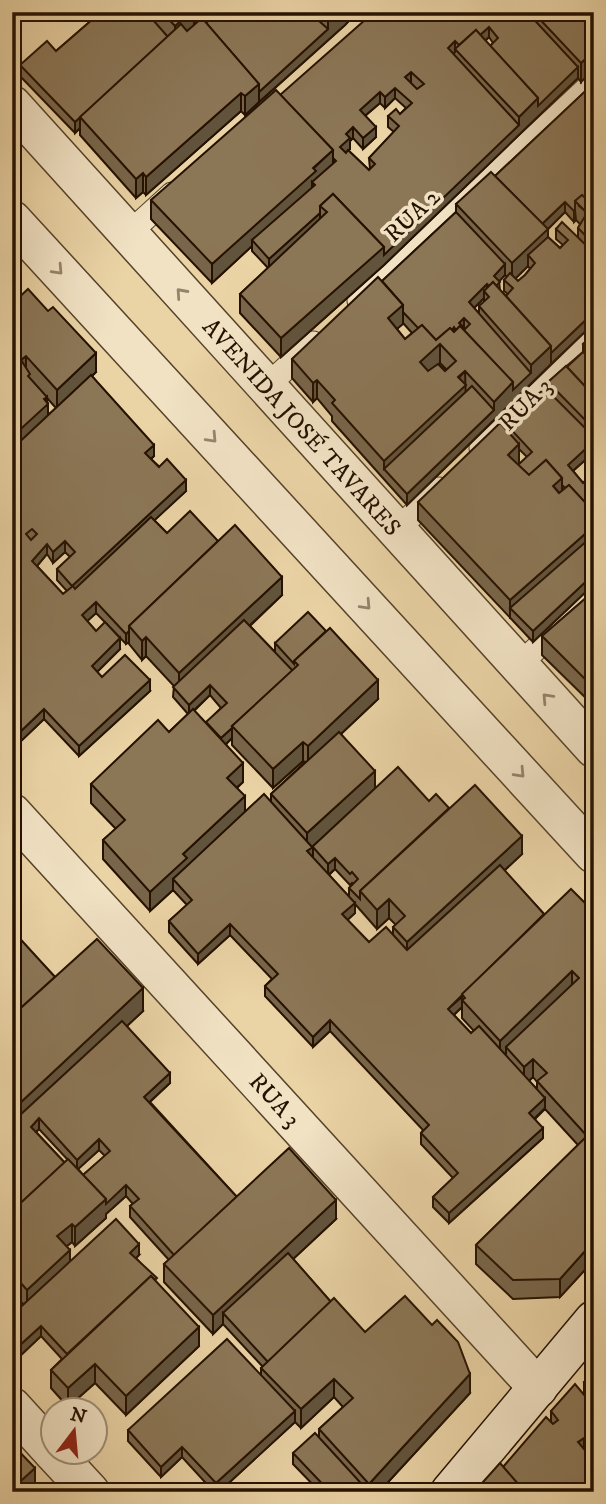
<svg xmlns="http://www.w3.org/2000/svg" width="606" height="1504" font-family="'IM FELL DW Pica',serif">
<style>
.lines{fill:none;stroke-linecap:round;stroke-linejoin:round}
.lane-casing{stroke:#564229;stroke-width:25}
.street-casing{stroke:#564229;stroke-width:41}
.secondary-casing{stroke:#251100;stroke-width:41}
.lane{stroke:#f1e2c4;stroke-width:23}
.street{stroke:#f1e2c4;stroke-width:38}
.secondary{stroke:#f1e2c4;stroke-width:38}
.wall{fill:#78654a;stroke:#251100;stroke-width:2;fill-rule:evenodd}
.shaded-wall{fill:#61533c;stroke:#251100;stroke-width:2}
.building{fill:#8b7656;stroke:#251100;stroke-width:2;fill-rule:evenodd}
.oneway{stroke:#95846c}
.labels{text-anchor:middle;stroke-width:7;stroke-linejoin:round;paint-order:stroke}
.street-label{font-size:24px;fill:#251100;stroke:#f1e2c4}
</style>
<rect width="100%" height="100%" fill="#ead3a5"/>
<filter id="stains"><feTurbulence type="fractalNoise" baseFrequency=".00286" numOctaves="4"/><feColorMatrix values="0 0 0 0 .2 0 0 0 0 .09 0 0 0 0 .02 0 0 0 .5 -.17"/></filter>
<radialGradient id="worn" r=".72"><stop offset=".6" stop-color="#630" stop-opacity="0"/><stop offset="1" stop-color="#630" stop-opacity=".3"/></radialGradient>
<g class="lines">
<defs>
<g id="lane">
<path d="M128 234 172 194"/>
<path d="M359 301 594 82"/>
<path d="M267 386 313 343"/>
<path d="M481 448 594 337"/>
<path d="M396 531 439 489"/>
<path d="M518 666 594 594"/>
</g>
<g id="street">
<path d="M12 105 594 748"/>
<path d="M12 220 594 854"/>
<path d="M12 813 538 1388"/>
<path d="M12 1407 52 1451"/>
<path d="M53 1452 90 1492"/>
</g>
<path id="secondary" d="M450 1492 594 1320"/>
</defs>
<!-- lane casing -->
<use href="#lane" class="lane-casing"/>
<!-- street casing -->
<use href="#street" class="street-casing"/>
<!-- secondary casing -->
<use href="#secondary" class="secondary-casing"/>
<!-- lane -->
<use href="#lane" class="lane"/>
<!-- street -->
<use href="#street" class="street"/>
<!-- secondary -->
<use href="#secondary" class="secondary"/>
</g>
<!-- wall -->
<g class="wall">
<path d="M101 12H232L237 18 243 12H357L345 25 245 115 241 111 146 195 143 192 136 198 80 135V128L75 133 20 76V65L56 51ZM211 15 213 17 206 23 205 21Z"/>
<path d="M518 12H594L581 82 578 78 384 265 281 357 240 313V294L268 268 252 251V246L212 283 151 219V200L280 95ZM489 37 493 43 490 46 485 41ZM395 98 406 108 400 114 388 116V127L394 132 369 158 370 169 369 170 348 150 350 149V141L353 138 363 149 376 137 365 116 380 103 385 108Z"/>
<path d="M594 83V202L592 204 594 206V323L407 505 332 421V416L317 398 313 402 292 378V359L382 281 456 212V204L495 176ZM565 212 574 222 576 220 580 224 578 228V237L556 229V239L563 245 560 248 548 237V229ZM528 266 530 269 525 275 518 281 515 279ZM505 275 507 277 504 280V291L508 294 506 296 500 290 499 281ZM484 298V302L479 306V314L474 308ZM403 323 412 333 405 339 397 329ZM440 363 447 370 445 371 438 364Z"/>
<path d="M12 300 96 372 92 376 154 456 151 459 186 491 154 520 167 533 218 541 282 595 250 626 275 652V643L378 699 341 734 375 789 429 801 449 808 522 854 504 871 544 914 594 912V1260L560 1297 513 1299 476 1264V1245L578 1145 545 1109 535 1119 543 1138 449 1223 433 1207V1197L453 1178 421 1144V1133L423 1130 330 1031 313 1047 265 996V986L272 979 230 935 198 964 169 932V921L187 905 173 890 150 911 103 859V840L116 829 91 803V784L169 732 188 714 173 697 174 686 146 656 142 660 129 644V642L126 644 96 613 87 621 96 631 120 649 97 672 102 677 150 691 79 756 44 719 19 743 12 737ZM47 398 56 408 48 415 47 402ZM65 552 70 557 57 569V580L67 591 63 594 37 566 47 554 53 563ZM210 695 221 708 206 723 194 711ZM232 738V745L273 788 303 761 305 762 271 794V802L245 812 237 788 243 782 226 744ZM335 869 350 885 352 883 353 884 349 888V897L329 875ZM355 904 377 929 389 918 396 925 393 927V935L369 942 347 920 355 913ZM462 1007V1018L474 1031 471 1033 454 1015ZM533 1077 537 1082V1089L529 1081Z"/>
<path d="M594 334V456L592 454 573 471 583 483 586 480V469L594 463V584L533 642 418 520V502L506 430V424L548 391V382L583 352V344ZM519 449 527 457 518 465 517 464 519 463Z"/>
<path d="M594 591V706L542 655V636Z"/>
<path d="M12 932 55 977 143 1011 127 1026 170 1083 150 1102 236 1196 336 1219 293 1259 331 1302 365 1332 470 1393 379 1492H320L293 1464V1453L319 1437V1429L343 1407 334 1397 301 1428 295 1422 219 1492H214L182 1457 161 1477 128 1441V1430L261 1376V1368L263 1367 223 1324 213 1334 164 1282V1264L169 1260 130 1217V1206L133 1204 126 1196 106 1214V1218L75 1246 72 1242 67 1246 70 1261 139 1255 136 1258 157 1283 199 1346 126 1415 95 1383 68 1407 51 1388V1370L62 1359 41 1336 20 1356 12 1347V1315L24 1305 13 1293H12ZM39 1129 68 1160 65 1163 36 1132ZM99 1150 105 1156 83 1175 78 1169Z"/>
<path d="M594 1375V1460L584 1448 503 1467 551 1422V1411L586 1395 584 1393V1382Z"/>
</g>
<!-- shaded-wall -->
<g class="shaded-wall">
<path d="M191 12H194V28L175 45V26Z"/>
<path d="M202 12H211V15L195 29V19Z"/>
<path d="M338 12H357L345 25 259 102V92L328 29V21Z"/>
<path d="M489 27V37L465 59 463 50Z"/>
<path d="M455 41V52L448 59V48Z"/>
<path d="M594 51V69L581 82V63Z"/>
<path d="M578 67V78L384 265 281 357V338L519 125V117L538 98Z"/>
<path d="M411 72V82L405 88V77Z"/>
<path d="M259 84V102L245 115V96Z"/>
<path d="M395 88V98L385 108V97Z"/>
<path d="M380 92V103L360 120V110Z"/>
<path d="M241 93V111L146 195V177Z"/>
<path d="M80 117V128L75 133V122Z"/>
<path d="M353 127V138L350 141V149L340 158V147L346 134Z"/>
<path d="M376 127V137L363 149V138Z"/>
<path d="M333 150V168L315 185 312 182V193L252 240V246L212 283V264Z"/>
<path d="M143 173V192L136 198V179Z"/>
<path d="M594 191V202L585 211 579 206Z"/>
<path d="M565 202V212L548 229V248L528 255V266L512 282V263L539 227Z"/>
<path d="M575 210 576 220 574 222V211Z"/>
<path d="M320 213V224L269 270V259Z"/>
<path d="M505 264V275L494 287V276Z"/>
<path d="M487 284V294L484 291V298L469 313V302Z"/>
<path d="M403 305V324L388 336V318Z"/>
<path d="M594 312V323L551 364V353Z"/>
<path d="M464 318V328L459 323Z"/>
<path d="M454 327V338L440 344V363L420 380V362Z"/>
<path d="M551 346V364L407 505V494L494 410V402L513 382 531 373V365Z"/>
<path d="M96 353V372L57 409V390Z"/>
<path d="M26 356V375L21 360Z"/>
<path d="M465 371 466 403 384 469V461Z"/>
<path d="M317 380V398L313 402V383Z"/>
<path d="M47 397V405L48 404V422L12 456V437Z"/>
<path d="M592 443V454L568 475V465Z"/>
<path d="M519 444V463L508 474V455Z"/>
<path d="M154 445V456L145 464V453Z"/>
<path d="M562 478V496L553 486Z"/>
<path d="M186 480V491L72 597V586Z"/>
<path d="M594 526V545L510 608V619V600Z"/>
<path d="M65 541V552L53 563V552Z"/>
<path d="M47 544V554L32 572V561Z"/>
<path d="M594 574V584L533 642V631Z"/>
<path d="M282 577V595L179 692V673Z"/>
<path d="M96 602V613L82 626V615Z"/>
<path d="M129 631V642L126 644V634Z"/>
<path d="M146 637V656L142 660V641Z"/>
<path d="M120 638V649L92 677V666Z"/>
<path d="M150 680V691L79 756V746Z"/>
<path d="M378 680V699L308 765V746Z"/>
<path d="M210 685V695L189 715V705Z"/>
<path d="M44 709V719L19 743V733Z"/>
<path d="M232 728V738L221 749V738Z"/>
<path d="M303 742V761L273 788V769Z"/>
<path d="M243 763V782L227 796V778Z"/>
<path d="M375 771V789L313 847V858L307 852V833Z"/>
<path d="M245 796V815L173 879V890L150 911V892L183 854Z"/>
<path d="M522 836V854L407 961V942Z"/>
<path d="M335 858V869L328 875V864Z"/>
<path d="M389 899V918L377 929V910Z"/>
<path d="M355 903V913L342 925V914Z"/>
<path d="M230 924V935L198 964V954Z"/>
<path d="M572 971V989L506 1047V1054L500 1060V1041Z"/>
<path d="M143 988V1011L20 1126V1103Z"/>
<path d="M462 997V1007L448 1020V1009Z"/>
<path d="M330 1020V1031L313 1047V1037Z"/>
<path d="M533 1059V1077L524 1085V1067Z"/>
<path d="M170 1073V1083L144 1107V1097Z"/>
<path d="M545 1098V1108L529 1124V1113Z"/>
<path d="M39 1118V1129L31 1137V1127Z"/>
<path d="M543 1128V1138L449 1223V1213Z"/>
<path d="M99 1139V1150L77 1170V1160Z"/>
<path d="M126 1185V1196L106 1214V1218L75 1246V1227L106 1199Z"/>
<path d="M336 1200V1219L229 1319 223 1313V1324L213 1334V1315Z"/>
<path d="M72 1224V1242L57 1254V1236Z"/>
<path d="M594 1241V1260L560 1297V1279Z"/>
<path d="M139 1244V1255L130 1264V1253Z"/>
<path d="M70 1250V1269L27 1308V1290Z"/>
<path d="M41 1326V1336L20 1356V1345Z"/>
<path d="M199 1327V1346L126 1415V1396Z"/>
<path d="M95 1364V1383L68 1407V1388Z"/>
<path d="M470 1374V1393L379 1492H369V1484Z"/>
<path d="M334 1379V1397L301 1428V1409Z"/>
<path d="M295 1411V1422L219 1492H216V1483Z"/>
<path d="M584 1438V1448L578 1453V1442Z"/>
<path d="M182 1447V1457L161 1477V1467Z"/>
<path d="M35 1468V1487L30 1492H12V1489Z"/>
</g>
<!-- building -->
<g class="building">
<path d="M101 12H146L168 37 75 122 20 65 47 41 56 51Z"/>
<path d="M162 12H191L175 26Z"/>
<path d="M194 12H202L195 19 194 17Z"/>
<path d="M218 12H231L237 18 243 12H309L328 29 259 92V84L206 23Z"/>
<path d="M318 12H338L328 21Z"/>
<path d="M374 12H516L517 13 518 12H527L578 67 538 106V98L490 46 498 38 489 27 480 35 476 30 459 45 455 41 448 48 519 125 384 255V247L333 194 320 206V213L269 259 252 240 315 185 312 182 336 161 333 158V150L280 95ZM411 72 424 84 417 89 405 77ZM395 88 412 103 400 114 396 109 388 116 399 126 369 158 375 164 369 170 348 150 346 153 340 147 350 138 346 134 353 127 363 138 376 127 360 110 380 92 385 97Z"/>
<path d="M533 12H594V51L581 63Z"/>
<path d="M202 18 259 84 245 96 241 93 146 177 143 173 136 179 80 117 181 24 187 31Z"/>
<path d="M476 30 538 98 519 117 455 49Z"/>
<path d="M594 83V177L590 179 594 183V191L586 199 582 195 575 201V210L574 211 565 202 542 224 495 176Z"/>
<path d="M276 90 333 150 313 168 316 171 212 264 151 200Z"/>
<path d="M491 172 548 229 512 263 456 204Z"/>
<path d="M333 194 384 247 281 338 240 294 327 212 320 206Z"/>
<path d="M582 195 594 206V244L578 228 587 213 575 201Z"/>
<path d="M456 212 505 264 494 276 500 282 496 286 493 282 489 286 487 284 469 302 531 373 513 390V382L460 326 456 330 454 327 452 330 450 328 436 340 422 325 418 328 403 312V305L382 281ZM464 318 470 324 465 329 459 323Z"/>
<path d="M562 222 594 253V312L551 353V346L506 296 513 288 504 280 510 273 518 281 525 275 535 263 528 255 548 237 560 248 568 240 556 229Z"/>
<path d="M378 277 403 305 388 318 405 339 422 325 436 340 450 328 454 332 460 326 513 382 494 402 465 371 458 377 466 385 384 461 332 403 335 400 317 380 313 383 292 359ZM440 344 456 361 445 371 438 364 428 371 420 362Z"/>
<path d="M493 282 551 346 531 365 479 306 489 297 484 291Z"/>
<path d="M28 289 48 311 53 307 96 353 57 390 26 356 21 360 30 374 28 376 47 397 44 399 48 404 12 437V300L14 302Z"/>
<path d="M594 334V355L583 344Z"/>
<path d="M583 352 594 363V396L567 367Z"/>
<path d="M566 366 594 396V429L548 382Z"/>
<path d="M91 375 154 445 145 453 159 467 167 459 186 480 72 586 57 569 75 552 65 541 53 552 47 544 32 561 63 594 73 586 75 589 151 517 167 533 190 511 218 541 129 626V631L126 634 96 602 82 615 96 631 105 622 120 638 92 666 102 677 125 655 150 680 79 746 44 709 19 733 12 726V449ZM32 529 37 534 31 540 26 534Z"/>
<path d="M472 386 494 410 407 494 384 469Z"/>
<path d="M545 388 594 437V445L592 443 568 465 583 483 591 475 586 469 594 463V512L569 485 565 488 562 485V478L546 460 529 475 518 465 532 452 506 424Z"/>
<path d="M500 423 519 444 508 455 529 475 546 460 562 478 553 486 559 493 569 485 594 512V526L510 600 418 502Z"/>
<path d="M235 525 282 577 179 673 146 637 142 641 129 626Z"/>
<path d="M589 539 594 544V574L533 631 510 608Z"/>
<path d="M594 591V688L542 636Z"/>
<path d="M308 612 326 631 294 661V664L275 643Z"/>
<path d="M244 620 293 671 232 726 233 727 221 738 206 722 227 703 210 685 189 705 173 687Z"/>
<path d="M330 628 378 680 308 746 303 742 273 769 232 726 298 665 294 661Z"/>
<path d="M193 709 243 763 227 778 245 796 183 854 187 858 150 892 103 840 125 820 91 784 158 720 169 732Z"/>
<path d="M339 732 375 771 307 833 271 794Z"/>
<path d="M398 767 429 801 436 794 449 808 360 891V899L349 888 358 879 352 872 350 874 335 858 328 864 313 847 307 851 355 903 342 914 369 942 386 927 407 950 500 865 544 914 448 1009 471 1033 479 1026 545 1098 529 1113 543 1128 449 1213 433 1197 458 1173 421 1133 429 1125 330 1020 313 1037 265 986 278 974 230 924 198 954 169 921 192 900 173 879 264 794 312 847Z"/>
<path d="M475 785 522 836 407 942 393 927 405 916 389 899 377 910 360 891Z"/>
<path d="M571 889 594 912V1241L560 1279 513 1280 476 1245 587 1136 537 1081 547 1073 533 1059 524 1067 506 1047 579 978 572 971 500 1041 462 1000 465 998 462 994Z"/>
<path d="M13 931 55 977 12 1016V932Z"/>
<path d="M97 939 143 988 20 1103 12 1094V1016Z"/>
<path d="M122 1021 170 1073 144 1097 237 1197 174 1255 130 1206 139 1199 126 1185 106 1204V1199L83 1175 110 1151 99 1139 77 1160 39 1118 31 1127 65 1163 12 1211V1107L20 1115Z"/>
<path d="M289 1148 336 1200 213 1315 164 1264Z"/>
<path d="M68 1159 106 1199 75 1227 72 1224 57 1236 70 1250 27 1290 13 1274 12 1275V1211Z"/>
<path d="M116 1219 139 1244 130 1253 157 1278 155 1280 151 1276 67 1354 41 1326 20 1345 12 1337V1315Z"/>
<path d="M288 1253 331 1302 268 1362 223 1313Z"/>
<path d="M151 1276 199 1327 126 1396 95 1364 68 1388 51 1370Z"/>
<path d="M405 1296 432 1325 437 1320 458 1342 470 1374 369 1484 319 1429 353 1398 334 1379 301 1409 261 1368 334 1298 365 1332Z"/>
<path d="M227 1339 295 1411 216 1483 182 1447 161 1467 128 1430Z"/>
<path d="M593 1374 594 1450 584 1438 578 1442 594 1461V1492H525L503 1467 546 1417 553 1424 558 1420 551 1411 575 1384 585 1396 591 1390 584 1382Z"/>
<path d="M315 1433 369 1492H330L293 1453Z"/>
<path d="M12 1444 35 1468 12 1489Z"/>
<path d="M500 1463 525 1492H474Z"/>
</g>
<!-- one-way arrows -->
<defs><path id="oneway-chevron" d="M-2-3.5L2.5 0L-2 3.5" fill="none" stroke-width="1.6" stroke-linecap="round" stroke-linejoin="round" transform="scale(1.75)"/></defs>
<g class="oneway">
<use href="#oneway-chevron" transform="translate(58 270) rotate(47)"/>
<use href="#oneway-chevron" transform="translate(181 293) rotate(-132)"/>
<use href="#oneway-chevron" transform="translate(212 438) rotate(47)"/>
<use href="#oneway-chevron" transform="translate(366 605) rotate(47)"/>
<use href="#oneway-chevron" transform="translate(547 698) rotate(-133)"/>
<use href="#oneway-chevron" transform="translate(520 773) rotate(47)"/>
</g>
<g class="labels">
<!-- street labels -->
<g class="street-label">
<text transform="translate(412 215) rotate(-43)" y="8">RUA 2</text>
<text transform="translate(525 404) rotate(-45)" y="8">RUA 3</text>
<text transform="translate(302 427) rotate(48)" y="8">AVENIDA JOSÉ TAVARES</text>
<text transform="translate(275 1100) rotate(48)" y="8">RUA 3</text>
</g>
</g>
<!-- margin -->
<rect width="606" height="1504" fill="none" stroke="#ead3a5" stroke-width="42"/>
<rect x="14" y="14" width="578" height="1476" fill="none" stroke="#251100" stroke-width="3.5"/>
<rect x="21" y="21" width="564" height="1462" fill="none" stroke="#251100" stroke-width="2"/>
<!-- north arrow -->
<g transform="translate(74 1431) rotate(16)"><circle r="33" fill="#f1e2c4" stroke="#9f8e76" stroke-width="2"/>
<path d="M0-5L12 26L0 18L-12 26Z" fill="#8f2418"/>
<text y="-10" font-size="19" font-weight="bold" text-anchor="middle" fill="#251100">N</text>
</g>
<rect width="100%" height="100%" filter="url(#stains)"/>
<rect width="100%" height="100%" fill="url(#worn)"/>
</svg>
